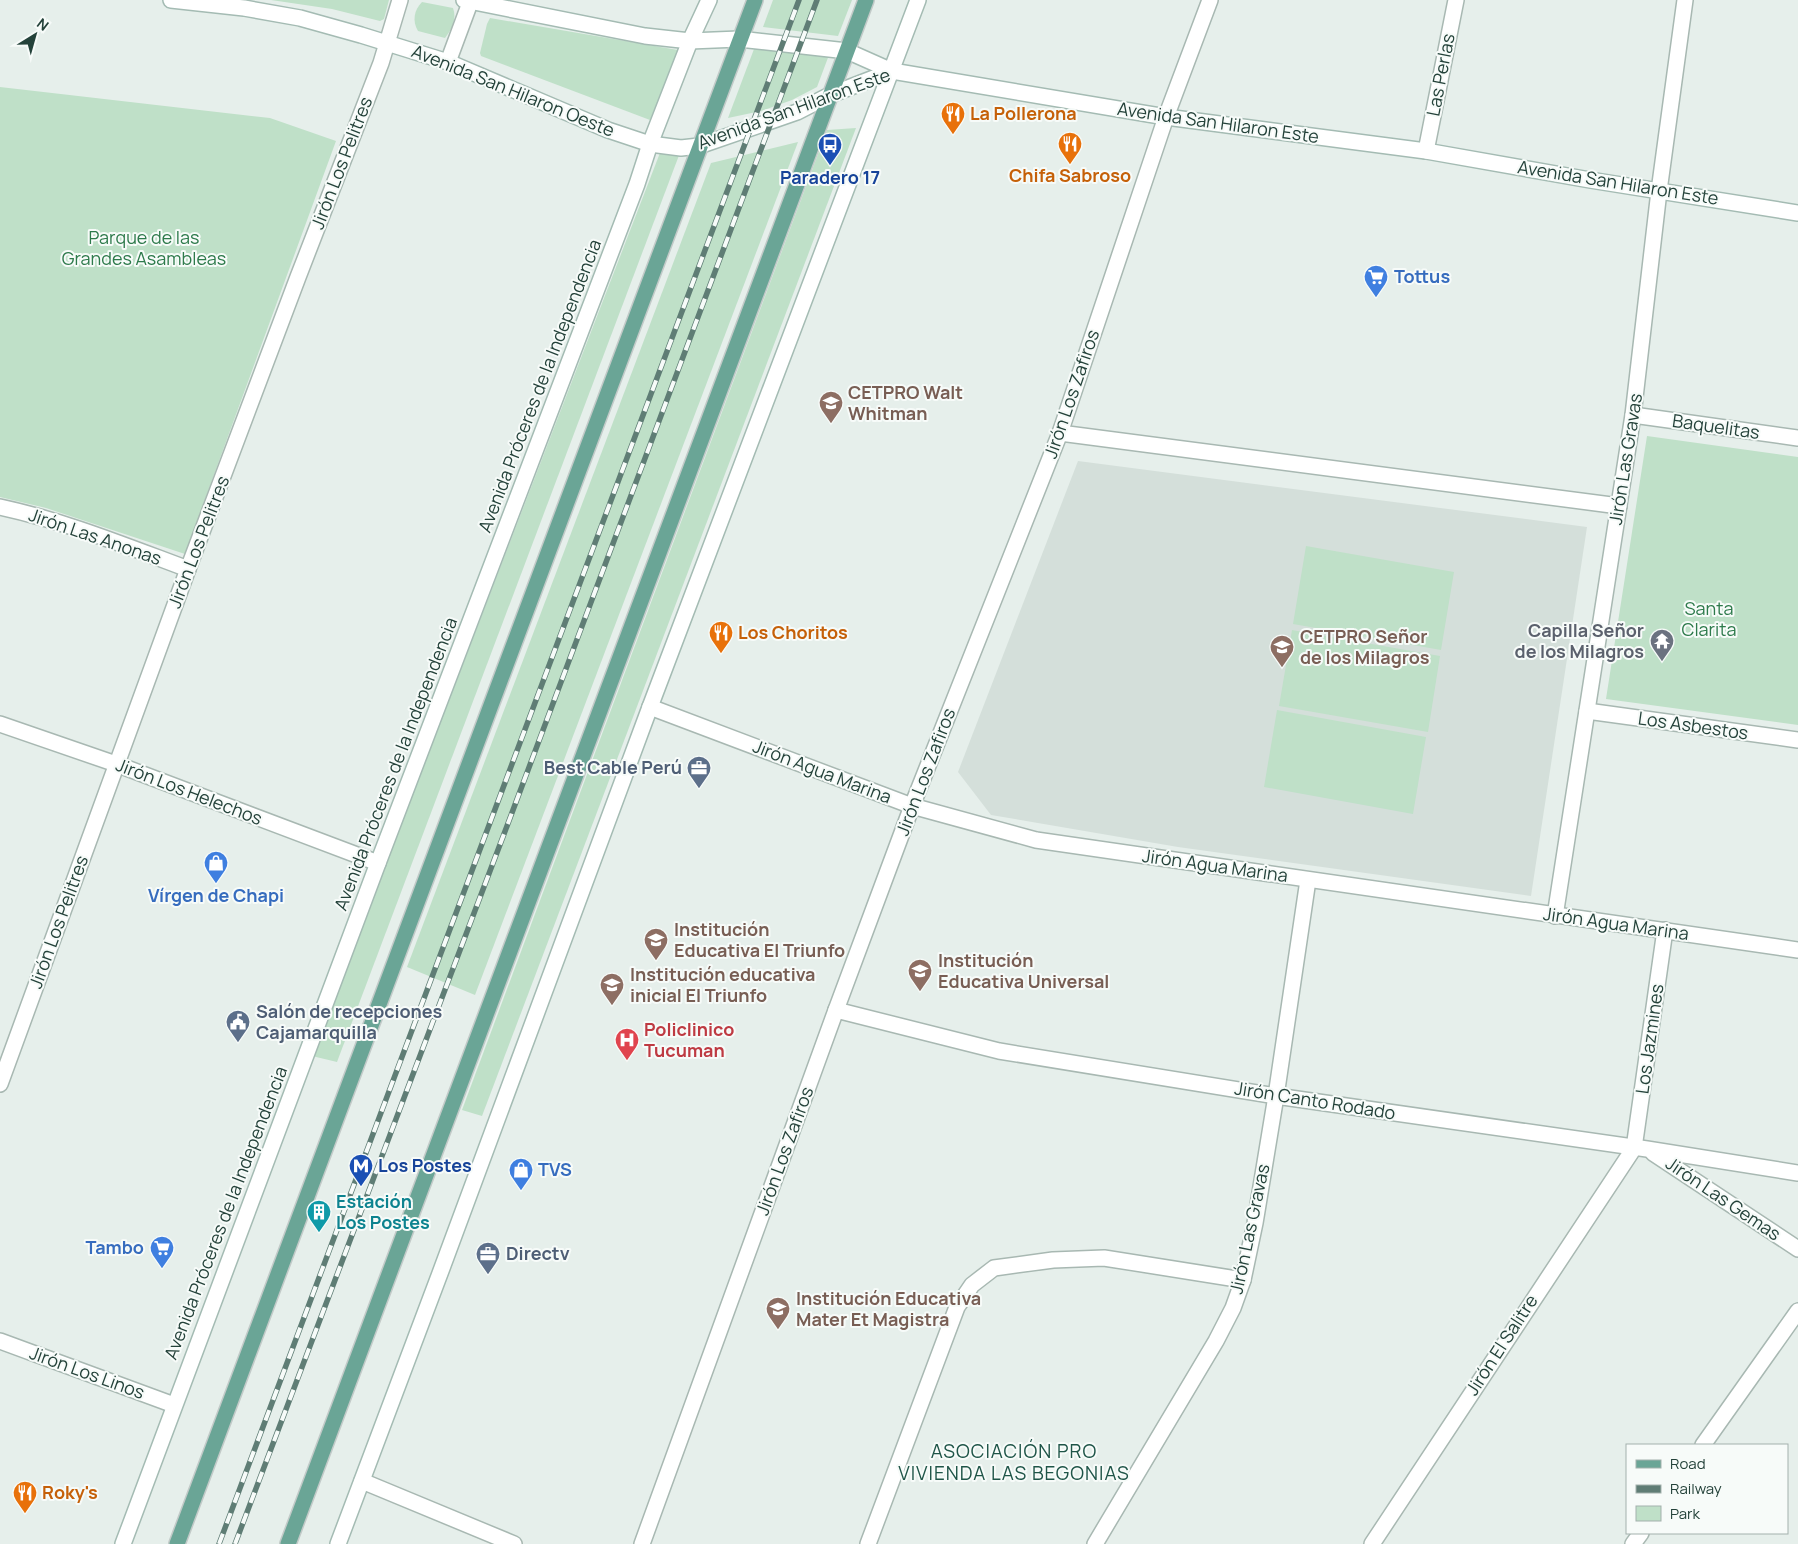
<svg xmlns="http://www.w3.org/2000/svg" width="1798" height="1544" font-family="Manrope,sans-serif">
<style>
.built{fill:#d4dfda}
.green{fill:#bfe0c8}
.lines{fill:none;stroke-linecap:round;stroke-linejoin:round}
.street-casing{stroke:#a8b8b2;stroke-width:18}
.secondary-casing{stroke:#a4bbb3;stroke-width:18}
.primary-casing{stroke:#c2cac8;stroke-width:18}
.street{stroke:#fff;stroke-width:15}
.secondary{stroke:#fff;stroke-width:15}
.primary{stroke:#6aa596;stroke-width:15}
.rail-casing{stroke:#5f7d75;stroke-width:5.5}
.rail{stroke:#f7fbf9;stroke-width:4;stroke-dasharray:11;stroke-linecap:butt}
.labels{text-anchor:middle;stroke-width:4;stroke-linejoin:round;paint-order:stroke}
.street-label{font-size:18px;fill:#24423a;stroke:#f7fbf9}
.food-label{font-size:18px;font-weight:bold;fill:#c56008;stroke:#f7fbf9;text-anchor:start}
.transit-label{font-size:18px;font-weight:bold;fill:#164399;stroke:#f7fbf9}
.park-label{font-size:18px;fill:#2d7a4b;stroke:#f7fbf9}
.shop-label{font-size:18px;font-weight:bold;fill:#366cbe;stroke:#f7fbf9;text-anchor:start}
.education-label{font-size:18px;font-weight:bold;fill:#785e54;stroke:#f7fbf9;text-anchor:start}
.worship-label{font-size:18px;font-weight:bold;fill:#5b616d;stroke:#f7fbf9;text-anchor:end}
.service-label{font-size:18px;font-weight:bold;fill:#4e5e75;stroke:#f7fbf9;text-anchor:start}
.health-label{font-size:18px;font-weight:bold;fill:#be3a42;stroke:#f7fbf9;text-anchor:start}
.culture-label{font-size:18px;font-weight:bold;fill:#0d838f;stroke:#f7fbf9;text-anchor:start}
.neighbourhood-label{font-size:19px;letter-spacing:1px;fill:#1f5548;stroke:#f7fbf9}
</style>
<rect width="100%" height="100%" fill="#e6efeb"/>
<!-- built -->
<path class="built" d="M1078 461 1587 527 1531 896 1178 847 991 815 958 772Z"/>
<!-- green -->
<g class="green">
<path d="M271 0H389L384 19 380 21 332 9Z"/>
<path d="M773 0H852L838 36 763 27Z"/>
<path d="M422 2 453 8C457 19 452 29 445 38L418 31C412 21 414 10 422 2Z"/>
<path d="M490 18 678 50 650 120 481 56 480 53 487 24Z"/>
<path d="M754 49 829 55 817 87 792 100 761 111 728 118Z"/>
<path d="M0 87 270 118 336 141 185 554 46 508 0 497Z"/>
<path d="M856 128 482 1116 462 1110 827 130Z"/>
<path d="M798 142 475 995 407 967 711 163Z"/>
<path d="M663 145 681 150 337 1062 312 1056Z"/>
<path d="M1647 436 1798 457V725L1606 699Z"/>
<path d="M1306 546 1454 572 1441 650 1293 624Z"/>
<path d="M1292 630 1440 656 1428 732 1279 706Z"/>
<path d="M1277 710 1426 737 1413 814 1264 787Z"/>
</g>
<g class="lines">
<defs>
<g id="street">
<path d="M448 62 471 0"/>
<path d="M1426 151 1456 0"/>
<path d="M1633 415 1798 438"/>
<path d="M1060 433 1619 506"/>
<path d="M0 507C65 521 126 546 188 569"/>
<path d="M650 707 912 806 1036 840 1798 950"/>
<path d="M1587 711 1798 740"/>
<path d="M0 724 116 764 378 863"/>
<path d="M1555 916 1633 415 1659 191 1685 0"/>
<path d="M836 1010 999 1051 1276 1096 1647 1149 1798 1173"/>
<path d="M0 1084 188 569 298 277 381 63 400 0"/>
<path d="M1653 1153 1798 1249"/>
<path d="M0 1341 174 1405"/>
<path d="M1703 1445 1798 1311"/>
<path d="M362 1481 514 1544"/>
<path d="M642 1544 836 1010 912 806 1060 433 1166 117 1210 0"/>
<path d="M868 1544 957 1307 972 1285 994 1268 1053 1260 1104 1258 1243 1280"/>
<path d="M1095 1544 1216 1341 1233 1308 1243 1280 1255 1223 1276 1096 1308 880"/>
<path d="M1372 1544 1634 1148 1665 930"/>
<path d="M1633 1544 1641 1533"/>
</g>
<g id="secondary">
<path d="M171 0 244 8 300 18 361 35 448 62 608 130 650 144 681 148 699 146 797 112 830 95 892 71 1166 117 1426 151 1590 180 1798 213"/>
<path d="M464 0 645 36 690 41 739 39 847 51 892 71"/>
<path d="M123 1544 378 863 637 184 650 144 690 41 709 0"/>
<path d="M338 1544 442 1268 650 707 918 0"/>
</g>
<g id="primary">
<path d="M177 1544 755 0"/>
<path d="M288 1544 866 0"/>
</g>
</defs>
<!-- street casing -->
<use href="#street" class="street-casing"/>
<!-- secondary casing -->
<use href="#secondary" class="secondary-casing"/>
<!-- primary casing -->
<use href="#primary" class="primary-casing"/>
<!-- street -->
<use href="#street" class="street"/>
<!-- secondary -->
<use href="#secondary" class="secondary"/>
<!-- primary -->
<use href="#primary" class="primary"/>
<defs>
<g id="rail">
<path d="M219 1544 799 0"/>
<path d="M235 1544 504 834 817 0"/>
</g>
</defs>
<!-- rail casing -->
<use href="#rail" class="rail-casing"/>
<!-- rail -->
<use href="#rail" class="rail"/>
</g>
<!-- icons -->
<defs>
<symbol id="restaurant-pin" viewBox="-11 -11 22 30"><path d="M0 17L-7.5 6A9.5 9.5 0 1 1 7.5 6Z" fill="#e8710a" stroke="#f7fbf9"/><path d="M-5-6h1v4h1v-4h1v4h1v-4h1v5L-1.5 .5V6h-2V.5L-5-1ZM5-6V6H3V1.5H1.5Q1.5-4 5-6Z" fill="#fff"/></symbol>
<symbol id="bus-pin" viewBox="-11 -11 22 30"><path d="M0 17L-7.5 6A9.5 9.5 0 1 1 7.5 6Z" fill="#1a4fb4" stroke="#f7fbf9"/><path d="M-5-6H5V4H4V6H2V4H-2V6H-4V4H-5ZM-3.5-4V0h7V-4ZM-3.5 1.2v1.5H-2V1.2ZM2 1.2v1.5H3.5V1.2Z" fill="#fff"/></symbol>
<symbol id="supermarket-pin" viewBox="-11 -11 22 30"><path d="M0 17L-7.5 6A9.5 9.5 0 1 1 7.5 6Z" fill="#3f7fe0" stroke="#f7fbf9"/><path d="M-6-5.5h2.5l.6 2H6L4.5 2H-2.5L-4.4-4H-6ZM-1.5 3.2a1.3 1.3 0 1 0 .1 0ZM3 3.2a1.3 1.3 0 1 0 .1 0Z" fill="#fff"/></symbol>
<symbol id="university-pin" viewBox="-11 -11 22 30"><path d="M0 17L-7.5 6A9.5 9.5 0 1 1 7.5 6Z" fill="#8d6e63" stroke="#f7fbf9"/><path d="M0-5L7-2L0 1L-7-2ZM-4 1L0 2.5L4 1V4Q0 6-4 4Z" fill="#fff"/></symbol>
<symbol id="temple-pin" viewBox="-11 -11 22 30"><path d="M0 17L-7.5 6A9.5 9.5 0 1 1 7.5 6Z" fill="#6b7280" stroke="#f7fbf9"/><path d="M0-6L5-2H3V0L6.5 2.5H4V6H1.5V3h-3V6H-4V2.5H-6.5L-3 0V-2H-5Z" fill="#fff"/></symbol>
<symbol id="office-pin" viewBox="-11 -11 22 30"><path d="M0 17L-7.5 6A9.5 9.5 0 1 1 7.5 6Z" fill="#5c6f8a" stroke="#f7fbf9"/><path d="M-6-3h4V-5.5h4V-3h4V5H-6ZM-1-4.5V-3h2v-1.5ZM-6 0V1H6V0Z" fill="#fff"/></symbol>
<symbol id="shop-pin" viewBox="-11 -11 22 30"><path d="M0 17L-7.5 6A9.5 9.5 0 1 1 7.5 6Z" fill="#3f7fe0" stroke="#f7fbf9"/><path d="M-5-2.5h2.3a2.7 3.5 0 0 1 5.4 0H5L5.5 6h-11ZM-1.5-2.5h3a1.5 2.3 0 0 0-3 0Z" fill="#fff"/></symbol>
<symbol id="school-pin" viewBox="-11 -11 22 30"><path d="M0 17L-7.5 6A9.5 9.5 0 1 1 7.5 6Z" fill="#8d6e63" stroke="#f7fbf9"/><path d="M0-5L7-2L0 1L-7-2ZM-4 1L0 2.5L4 1V4Q0 6-4 4Z" fill="#fff"/></symbol>
<symbol id="civic-pin" viewBox="-11 -11 22 30"><path d="M0 17L-7.5 6A9.5 9.5 0 1 1 7.5 6Z" fill="#5c6f8a" stroke="#f7fbf9"/><path d="M-.6-6.5H3V-4.5H.6V-3L4-1V1h2V6H-6V1h2V-1L-.6-3ZM-1.2 2.5V6h2.4V2.5Z" fill="#fff"/></symbol>
<symbol id="hospital-pin" viewBox="-11 -11 22 30"><path d="M0 17L-7.5 6A9.5 9.5 0 1 1 7.5 6Z" fill="#e0444e" stroke="#f7fbf9"/><path d="M-5-5h3v3.5h4V-5h3V5h-3V1.5h-4V5h-3Z" fill="#fff"/></symbol>
<symbol id="metro-pin" viewBox="-11 -11 22 30"><path d="M0 17L-7.5 6A9.5 9.5 0 1 1 7.5 6Z" fill="#1a4fb4" stroke="#f7fbf9"/><path d="M-5.5 5V-5H-3L0 0L3-5H5.5V5H3V-.5L0 4L-3-.5V5Z" fill="#fff"/></symbol>
<symbol id="building-pin" viewBox="-11 -11 22 30"><path d="M0 17L-7.5 6A9.5 9.5 0 1 1 7.5 6Z" fill="#0f9aa8" stroke="#f7fbf9"/><path d="M-4-6H4V6H1V3H-1V6H-4ZM-2.5-4.3h1.7v1.8h-1.7ZM.8-4.3h1.7v1.8H.8ZM-2.5-1h1.7V.8h-1.7ZM.8-1h1.7V.8H.8Z" fill="#fff"/></symbol>
</defs>
<g fill-rule="evenodd">
<use href="#restaurant-pin" x="939" y="100" width="28" height="38"/>
<use href="#restaurant-pin" x="1056" y="130" width="28" height="38"/>
<use href="#bus-pin" x="816" y="131" width="28" height="38"/>
<use href="#supermarket-pin" x="1362" y="263" width="28" height="38"/>
<use href="#university-pin" x="817" y="389" width="28" height="38"/>
<use href="#restaurant-pin" x="707" y="619" width="28" height="38"/>
<use href="#temple-pin" x="1648" y="627" width="28" height="38"/>
<use href="#university-pin" x="1268" y="633" width="28" height="38"/>
<use href="#office-pin" x="685" y="754" width="28" height="38"/>
<use href="#shop-pin" x="202" y="849" width="28" height="38"/>
<use href="#school-pin" x="642" y="926" width="28" height="38"/>
<use href="#school-pin" x="906" y="957" width="28" height="38"/>
<use href="#school-pin" x="598" y="971" width="28" height="38"/>
<use href="#civic-pin" x="224" y="1008" width="28" height="38"/>
<use href="#hospital-pin" x="613" y="1026" width="28" height="38"/>
<use href="#metro-pin" x="347" y="1152" width="28" height="38"/>
<use href="#shop-pin" x="507" y="1156" width="28" height="38"/>
<use href="#building-pin" x="305" y="1198" width="28" height="38"/>
<use href="#supermarket-pin" x="148" y="1234" width="28" height="38"/>
<use href="#office-pin" x="474" y="1240" width="28" height="38"/>
<use href="#school-pin" x="764" y="1295" width="28" height="38"/>
<use href="#restaurant-pin" x="11" y="1479" width="28" height="38"/>
</g>
<g class="labels">
<!-- street labels -->
<g class="street-label">
<text transform="translate(1441 75) rotate(-79)" y="6">Las Perlas</text>
<text transform="translate(513 91) rotate(22)" y="6">Avenida San Hilaron Oeste</text>
<text transform="translate(794 109) rotate(-20)" y="6">Avenida San Hilaron Este</text>
<text transform="translate(1218 123) rotate(8)" y="6">Avenida San Hilaron Este</text>
<text transform="translate(342 163) rotate(-69)" y="6">Jirón Los Pelitres</text>
<text transform="translate(1618 183) rotate(9)" y="6">Avenida San Hilaron Este</text>
<text transform="translate(540 386) rotate(-69)" y="6">Avenida Próceres de la Independencia</text>
<text transform="translate(1072 394) rotate(-71)" y="6">Jirón Los Zafiros</text>
<text transform="translate(1716 427) rotate(8)" y="6">Baquelitas</text>
<text transform="translate(1626 459) rotate(-81)" y="6">Jirón Las Gravas</text>
<text transform="translate(95 537) rotate(19)" y="6">Jirón Las Anonas</text>
<text transform="translate(199 542) rotate(-69)" y="6">Jirón Los Pelitres</text>
<text transform="translate(1693 726) rotate(8)" y="6">Los Asbestos</text>
<text transform="translate(396 764) rotate(-69)" y="6">Avenida Próceres de la Independencia</text>
<text transform="translate(822 772) rotate(21)" y="6">Jirón Agua Marina</text>
<text transform="translate(926 772) rotate(-69)" y="6">Jirón Los Zafiros</text>
<text transform="translate(189 792) rotate(21)" y="6">Jirón Los Helechos</text>
<text transform="translate(1215 866) rotate(8)" y="6">Jirón Agua Marina</text>
<text transform="translate(59 922) rotate(-70)" y="6">Jirón Los Pelitres</text>
<text transform="translate(1616 924) rotate(8)" y="6">Jirón Agua Marina</text>
<text transform="translate(1650 1039) rotate(-82)" y="6">Los Jazmines</text>
<text transform="translate(1315 1101) rotate(9)" y="6">Jirón Canto Rodado</text>
<text transform="translate(785 1151) rotate(-70)" y="6">Jirón Los Zafiros</text>
<text transform="translate(1723 1199) rotate(34)" y="6">Jirón Las Gemas</text>
<text transform="translate(226 1213) rotate(-69)" y="6">Avenida Próceres de la Independencia</text>
<text transform="translate(1250 1229) rotate(-78)" y="6">Jirón Las Gravas</text>
<text transform="translate(1502 1345) rotate(-57)" y="6">Jirón El Salitre</text>
<text transform="translate(87 1373) rotate(20)" y="6">Jirón Los Linos</text>
</g>
<!-- food labels -->
<g class="food-label">
<text x="970" y="120">La Pollerona</text>
<text x="1070" y="182" text-anchor="middle">Chifa Sabroso</text>
<text x="738" y="639">Los Choritos</text>
<text x="42" y="1499">Roky's</text>
</g>
<!-- transit labels -->
<g class="transit-label">
<text x="830" y="184">Paradero 17</text>
<text x="378" y="1172" text-anchor="start">Los Postes</text>
</g>
<!-- park labels -->
<g class="park-label">
<text x="144" y="244">Parque de las<tspan x="144" dy="21">Grandes Asambleas</tspan></text>
<text x="1709" y="615">Santa<tspan x="1709" dy="21">Clarita</tspan></text>
</g>
<!-- shop labels -->
<g class="shop-label">
<text x="1394" y="283">Tottus</text>
<text x="216" y="902" text-anchor="middle">Vírgen de Chapi</text>
<text x="538" y="1176">TVS</text>
<text x="144" y="1254" text-anchor="end">Tambo</text>
</g>
<!-- education labels -->
<g class="education-label">
<text x="848" y="399">CETPRO Walt<tspan x="848" dy="21">Whitman</tspan></text>
<text x="1300" y="643">CETPRO Señor<tspan x="1300" dy="21">de los Milagros</tspan></text>
<text x="674" y="936">Institución<tspan x="674" dy="21">Educativa El Triunfo</tspan></text>
<text x="938" y="967">Institución<tspan x="938" dy="21">Educativa Universal</tspan></text>
<text x="630" y="981">Institución educativa<tspan x="630" dy="21">inicial El Triunfo</tspan></text>
<text x="796" y="1305">Institución Educativa<tspan x="796" dy="21">Mater Et Magistra</tspan></text>
</g>
<!-- worship labels -->
<g class="worship-label">
<text x="1644" y="637">Capilla Señor<tspan x="1644" dy="21">de los Milagros</tspan></text>
</g>
<!-- service labels -->
<g class="service-label">
<text x="682" y="774" text-anchor="end">Best Cable Perú</text>
<text x="256" y="1018">Salón de recepciones<tspan x="256" dy="21">Cajamarquilla</tspan></text>
<text x="506" y="1260">Directv</text>
</g>
<!-- health labels -->
<g class="health-label">
<text x="644" y="1036">Policlinico<tspan x="644" dy="21">Tucuman</tspan></text>
</g>
<!-- culture labels -->
<g class="culture-label">
<text x="336" y="1208">Estación<tspan x="336" dy="21">Los Postes</tspan></text>
</g>
<!-- neighbourhood labels -->
<g class="neighbourhood-label">
<text x="1014" y="1458">ASOCIACIÓN PRO<tspan x="1014" dy="22">VIVIENDA LAS BEGONIAS</tspan></text>
</g>
</g>
<!-- legend -->
<rect x="1626" y="1444" width="162" height="90" fill="#f7fbf9" stroke="#a3b1ad"/>
<rect x="1636" y="1460" width="25" height="8" fill="#6aa596" stroke="#a3b1ad"/>
<text x="1670" y="1469" font-size="15" fill="#24423a">Road</text>
<rect x="1636" y="1485" width="25" height="8" fill="#5f7d75" stroke="#a3b1ad"/>
<text x="1670" y="1494" font-size="15" fill="#24423a">Railway</text>
<rect x="1636" y="1506" width="25" height="15" fill="#bfe0c8" stroke="#a3b1ad"/>
<text x="1670" y="1519" font-size="15" fill="#24423a">Park</text>
<!-- north arrow -->
<g transform="translate(35 35) rotate(37)" stroke="#f7fbf9" stroke-width="4" paint-order="stroke">
<path d="M0-4L9 19L0 12L-9 19Z" fill="#24423a"/>
<text y="-8" font-size="14" font-weight="bold" text-anchor="middle" fill="#24423a">N</text>
</g>
</svg>
